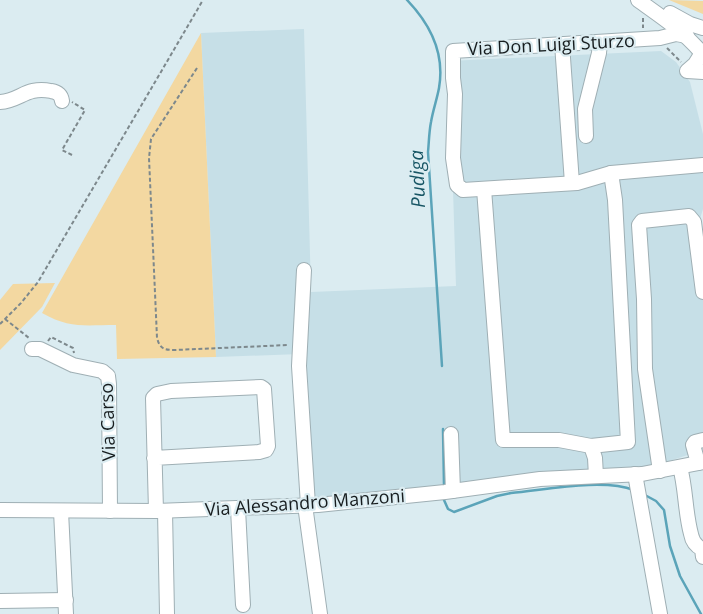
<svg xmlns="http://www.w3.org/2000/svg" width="703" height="614" font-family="'Open Sans',sans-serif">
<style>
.built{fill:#c6dfe7}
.green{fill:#f3d8a1}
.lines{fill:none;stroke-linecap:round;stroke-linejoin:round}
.stream{stroke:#5ba4b9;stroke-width:2.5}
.minor-casing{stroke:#9fafb4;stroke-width:16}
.path{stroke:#7d888c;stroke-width:2;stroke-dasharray:4 2.5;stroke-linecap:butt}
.minor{stroke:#fff;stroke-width:14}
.labels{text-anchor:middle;stroke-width:4.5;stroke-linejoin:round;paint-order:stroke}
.street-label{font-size:18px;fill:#171d1f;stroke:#dbecf1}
.water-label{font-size:19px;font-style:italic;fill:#175564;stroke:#dbecf1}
</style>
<rect width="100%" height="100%" fill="#dbecf1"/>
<!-- built -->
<path class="built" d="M304 29 311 292 456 286 449 61 661 51 676 62 690 82 703 134V209L699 222 703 258V450L645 469 315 499 300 354 216 357 201 33Z"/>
<!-- green -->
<g class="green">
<path d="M669 0 703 1V14Z"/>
<path d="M201 33 216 357 117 359 116 325C85 325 70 329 42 313Z"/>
<path d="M55 283 42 307 0 350V300L13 284Z"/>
</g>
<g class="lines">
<!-- stream -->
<g class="stream">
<path d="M407 0C430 24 445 54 439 88 437 99 433 110 431 122 429 132 429 142 428 152L442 366"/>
<path d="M443 429 444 485"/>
<path d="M643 494 656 501 664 510 670 546 680 576 701 614"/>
<path d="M444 500 448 509 454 512 497 496 511 493C545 490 602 478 634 490"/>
</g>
<defs>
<g id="minor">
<path d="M638 0C660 16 682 30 700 51"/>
<path d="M670 13 690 24 703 28"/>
<path d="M687 36 676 34 660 38 453 51V78L455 94 453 158 457 185 463 190 577 183 611 173 703 165"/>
<path d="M562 44 572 183"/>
<path d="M700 56 695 64 687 71 703 72"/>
<path d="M0 102C20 101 26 86 51 91 57 92 61 94 62 101"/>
<path d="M586 136 585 109 599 53 600 42"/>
<path d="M484 189 503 440H559L591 446 595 458 596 476"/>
<path d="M304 270 299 366 308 505"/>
<path d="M32 349H40L73 365 102 371 108 376 109 384 110 511"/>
<path d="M451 434 453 491"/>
<path d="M591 446 628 442 615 200 611 173"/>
<path d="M154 458 259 452 266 450 268 446 264 389 261 387 171 391 157 394 153 398 156 511"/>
<path d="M698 463 693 445 695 442 703 440"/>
<path d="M680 467C686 489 685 512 691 534 692 540 696 546 702 549L703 557"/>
<path d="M660 471 645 369 644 299 639 225 642 221 689 216 694 222 703 292"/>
<path d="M635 474 660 614"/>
<path d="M305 505 320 614"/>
<path d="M238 509 243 605"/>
<path d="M0 510 156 511 318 505 445 492 540 479 642 474 703 462"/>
<path d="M61 511 66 614"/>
<path d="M165 511 167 614"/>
<path d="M0 601 66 600"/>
</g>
</defs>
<!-- minor casing -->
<use href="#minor" class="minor-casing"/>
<!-- path -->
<g class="path">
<path d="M643 18V28"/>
<path d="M667 48 681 62"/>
<path d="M197 68 151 139 149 158 157 338C160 349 164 350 175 350L288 345"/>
<path d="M72 155 62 150 85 110 72 102"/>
<path d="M5 319 29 338"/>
<path d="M0 324 21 303 38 282 203 0"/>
<path d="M48 341 51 337 73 348 74 353"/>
</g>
<!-- minor -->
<use href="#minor" class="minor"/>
</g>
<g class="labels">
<!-- street labels -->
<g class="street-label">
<text transform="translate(551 45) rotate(-3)" y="6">Via Don Luigi Sturzo</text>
<text transform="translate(108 422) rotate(-92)" y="6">Via Carso</text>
<text transform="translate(305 503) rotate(-4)" y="6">Via Alessandro Manzoni</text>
</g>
<!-- water labels -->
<g class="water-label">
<text transform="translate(417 179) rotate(-92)" y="7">Pudiga</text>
</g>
</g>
</svg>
